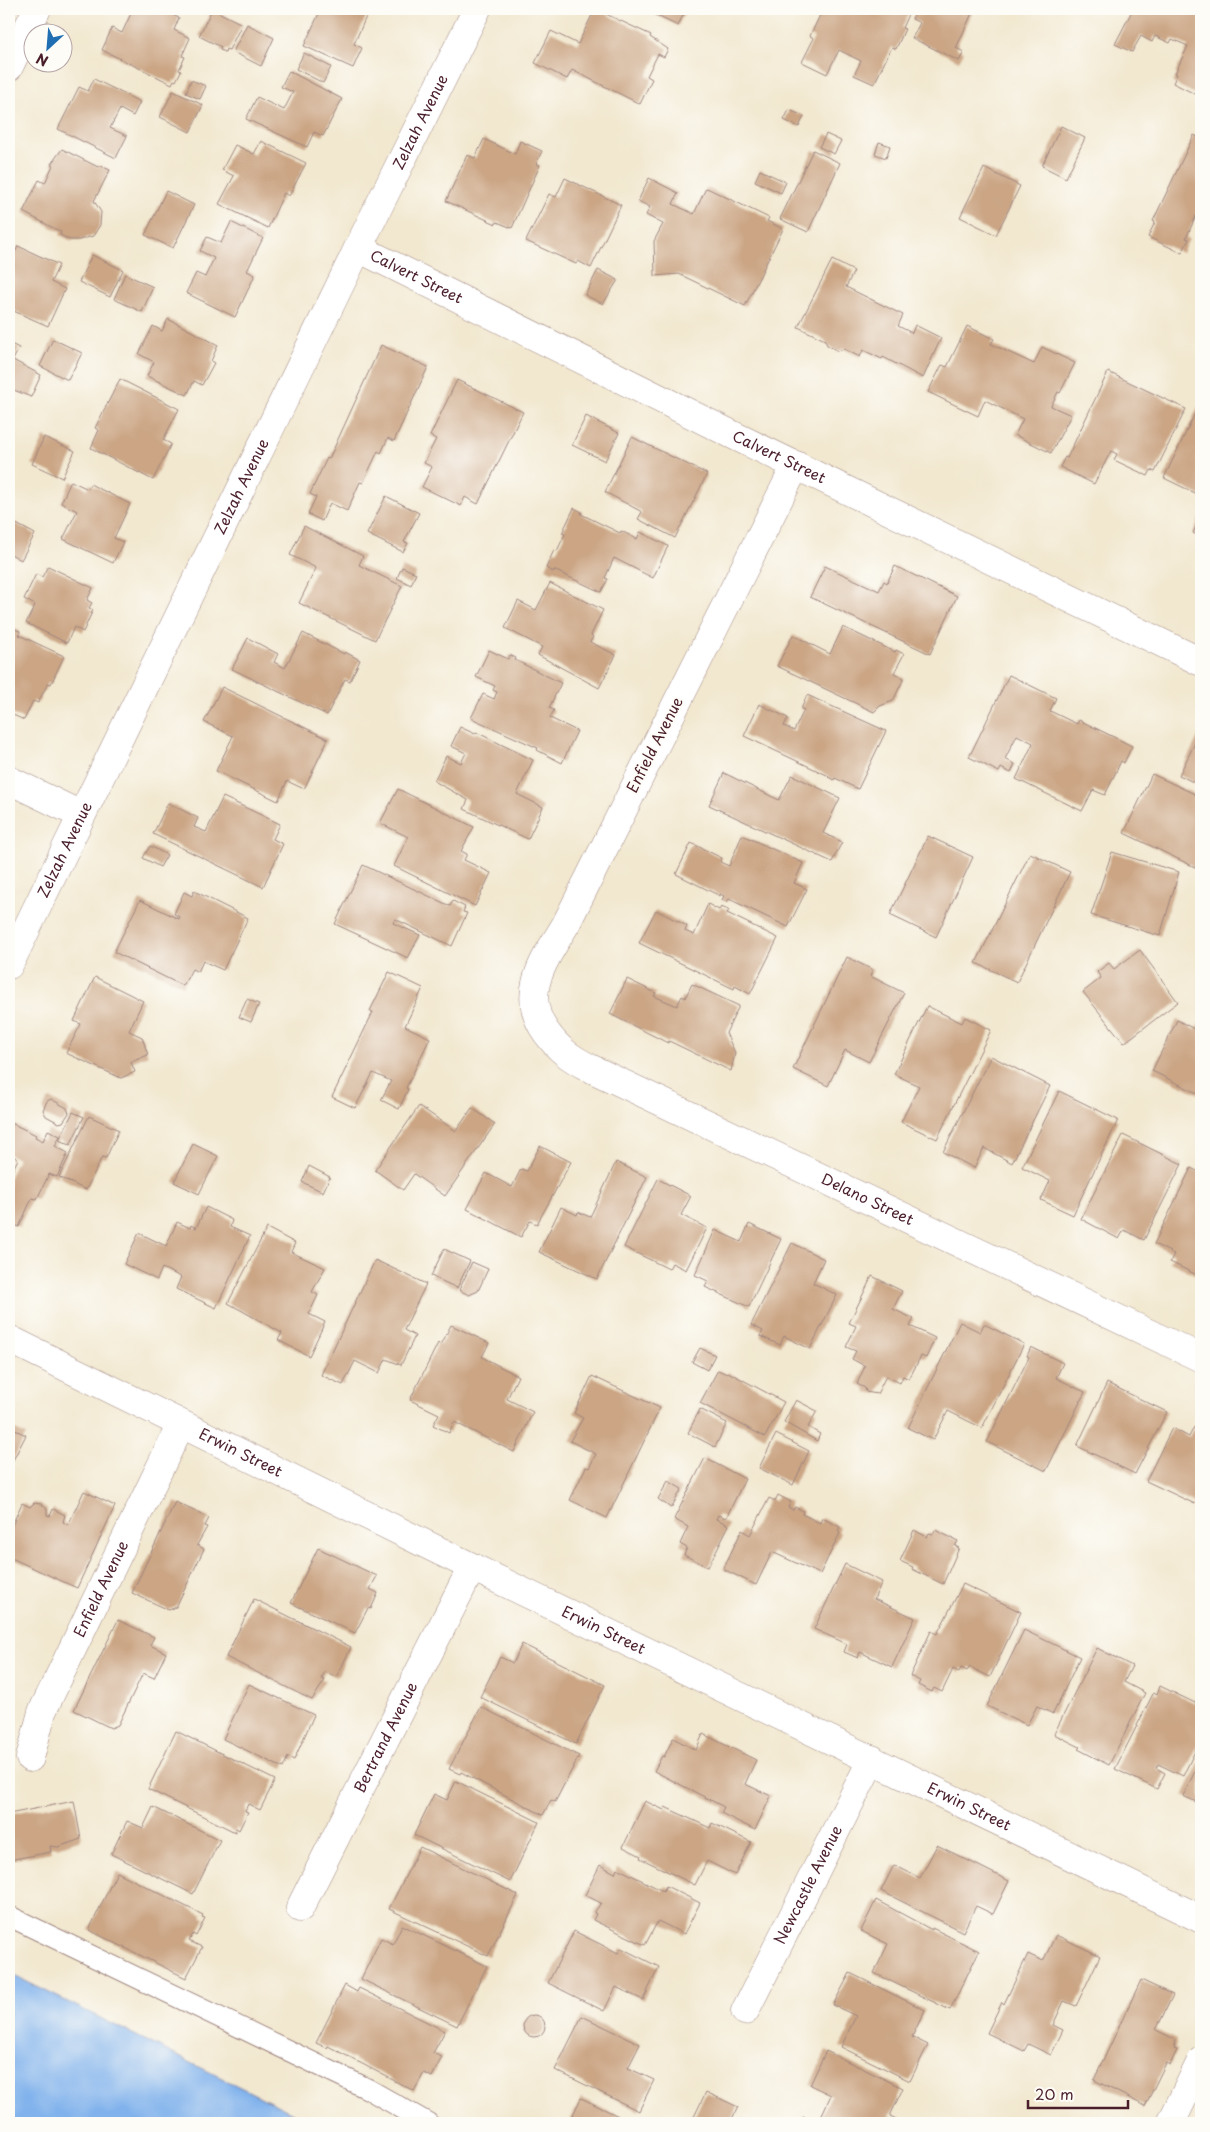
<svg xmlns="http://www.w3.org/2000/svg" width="1210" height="2132" font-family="'Playpen Sans',sans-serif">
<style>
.water{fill:#81b2ec;stroke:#66688c}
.building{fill:#cba584}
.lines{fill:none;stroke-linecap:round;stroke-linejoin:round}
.service-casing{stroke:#9e847e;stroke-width:22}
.minor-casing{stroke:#9e847e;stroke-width:29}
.tertiary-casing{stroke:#9e847e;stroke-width:29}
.service{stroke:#fff;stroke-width:20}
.minor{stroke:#fff;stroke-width:28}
.tertiary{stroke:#fff;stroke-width:28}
.labels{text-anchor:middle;stroke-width:4;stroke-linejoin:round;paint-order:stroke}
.street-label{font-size:15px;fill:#4a1f2b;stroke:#fdfcf7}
</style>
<rect width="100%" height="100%" fill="#fdfcf7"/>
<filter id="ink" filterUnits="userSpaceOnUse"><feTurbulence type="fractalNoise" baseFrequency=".02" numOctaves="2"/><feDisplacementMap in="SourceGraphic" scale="10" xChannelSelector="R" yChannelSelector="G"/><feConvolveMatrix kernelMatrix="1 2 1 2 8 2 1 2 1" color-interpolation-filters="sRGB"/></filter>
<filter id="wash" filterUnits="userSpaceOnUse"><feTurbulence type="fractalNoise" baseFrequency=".0096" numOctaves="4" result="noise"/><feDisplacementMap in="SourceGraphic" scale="20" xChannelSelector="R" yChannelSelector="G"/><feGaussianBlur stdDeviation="1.12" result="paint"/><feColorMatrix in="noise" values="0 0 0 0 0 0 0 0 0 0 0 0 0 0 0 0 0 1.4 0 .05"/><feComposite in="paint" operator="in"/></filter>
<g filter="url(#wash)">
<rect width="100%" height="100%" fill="#f2e8d0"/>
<!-- water -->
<path class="water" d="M9 1973 313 2123H9Z"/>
<g id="blocks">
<!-- building -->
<g class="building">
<path d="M133 9H160L179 18 174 30 190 38 182 56 185 57 179 70 181 71 176 81 174 80 172 84 102 50 112 28 122 33Z"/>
<path d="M212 9 242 24 229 50 226 49 225 52 220 50 221 47 199 36Z"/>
<path d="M321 9 369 10 354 44 362 48 353 68 304 46Z"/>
<path d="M595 9 651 35 650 37 668 49 664 57 658 54 647 76 652 79 640 104 572 70 567 79 535 63 551 31 578 44Z"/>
<path d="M643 9H686L678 26Z"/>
<path d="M823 9 840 15 843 9 910 10 902 28 905 29 896 49 892 47 874 84 854 75 861 61 839 50 827 74 802 62 814 38 810 36Z"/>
<path d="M917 9H974L956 48 964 52 959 61 912 38 920 23 912 19Z"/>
<path d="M1133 9H1184L1201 17V86L1200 85 1195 94 1173 83 1177 74 1175 73 1188 46 1172 39 1170 43 1155 36 1152 42 1141 36 1132 52 1115 44Z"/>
<path d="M247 24 274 38 261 66 233 52Z"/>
<path d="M304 53 331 67 323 83 296 69Z"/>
<path d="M289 71 342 99 323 136 314 132 307 147 246 119 257 97 284 110 293 92 281 87Z"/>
<path d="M94 79 140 102 133 116 120 109 110 128 127 136 116 158 58 129 79 87 88 91Z"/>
<path d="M191 80 206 86 200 99 186 93Z"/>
<path d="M173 91 203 105 190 132 160 117Z"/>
<path d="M789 110 804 116 799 127 784 120Z"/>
<path d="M1061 126 1085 138 1066 178 1042 166Z"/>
<path d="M826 134 841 141 834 154 819 147Z"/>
<path d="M1194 135 1201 139V205L1186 238 1189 239 1182 253 1148 237 1155 222 1153 221Z"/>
<path d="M484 139 515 154 520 141 542 151 536 164 540 165 512 228 497 222 496 224 446 201 467 155 475 158Z"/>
<path d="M261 141 306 163 289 196 284 193 268 228 219 204 234 176 222 170 235 145 254 154Z"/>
<path d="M879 142 890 146 886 158 875 154Z"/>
<path d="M62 149 98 167 99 165 110 170 94 201 101 212 100 225 93 236 79 240H70L60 235 61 232 23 212 39 180 45 183 53 165 51 164Z"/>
<path d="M813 150 840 163 808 232 780 219Z"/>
<path d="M984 168 1020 186 996 235 960 217Z"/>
<path d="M760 170 786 182 781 193 755 181Z"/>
<path d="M565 178 621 205 591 268 578 261 576 264 526 241 549 194 556 197Z"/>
<path d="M649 178 678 193 673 204 694 214 706 188 709 189 769 218 767 221 783 229 745 306 679 274 655 276 654 241 663 224 646 215 650 207 638 201Z"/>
<path d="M166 191 194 205 173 248 145 235Z"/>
<path d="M231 222 263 238 247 271 255 275 235 317 186 293 196 273 205 277 214 258 200 251 207 237 221 243Z"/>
<path d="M18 246 59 265 51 282 65 289 48 326 9 309V266Z"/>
<path d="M92 255 123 270 110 297 79 282Z"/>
<path d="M832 260 854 271 846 287 903 315 898 326 912 333 915 325 941 338 923 378 883 357 882 359 863 350 860 357 844 349 838 351 827 345 825 340 798 327Z"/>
<path d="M598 270 618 280 603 304 585 295Z"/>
<path d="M125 274 153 287 142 312 114 299Z"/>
<path d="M168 319 218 345 211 361 214 363 202 385 194 381 187 395 147 376 154 362 139 354 153 326 162 331Z"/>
<path d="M967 326 994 339 991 344 1034 364 1042 347 1075 363 1060 393 1058 392 1051 406 1071 415 1051 453 1015 435 1023 419 985 400 978 416 928 392 942 365 947 367Z"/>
<path d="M53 339 82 353 68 380 40 366Z"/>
<path d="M9 343 19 348 13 360 41 375 31 397 9 388Z"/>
<path d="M381 345 428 367 394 441 388 438 381 453 378 451 363 483 360 482 347 511 330 503 322 521 308 514 316 497 310 494 327 458 329 459Z"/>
<path d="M1108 372 1186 409 1155 472 1151 470 1148 476 1114 460 1117 454 1111 451 1094 484 1060 467 1065 457 1067 458Z"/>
<path d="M120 379 179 409 163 440 171 444 153 480 91 448 99 430 95 428Z"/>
<path d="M457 380 523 412 478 504 465 497 461 506 422 487 432 467 424 463 436 439 430 436Z"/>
<path d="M1201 401V496L1164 478Z"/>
<path d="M586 416 619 433 605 461 572 445Z"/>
<path d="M44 437 75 451 62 478 32 464Z"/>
<path d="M632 437 707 474 675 538 638 519 642 512 605 492Z"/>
<path d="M71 481 88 489 90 484 130 504 114 538 123 542 113 563 63 539 77 511 61 503Z"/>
<path d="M386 496 419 513 404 542 408 543 403 552 367 534Z"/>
<path d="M574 508 582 512 581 514 620 533 621 531 637 539 640 532 668 546 653 578 614 558 605 578 608 579 601 592 554 570 553 572 546 568 554 550 557 551 565 534 562 533Z"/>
<path d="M1201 515V537L1193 533Z"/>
<path d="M9 520 35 534 21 560 9 553Z"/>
<path d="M304 526 363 556 359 565 402 586 375 640 299 603 316 568 290 555Z"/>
<path d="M48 566 93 588 87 600 92 603 89 608 93 610 83 632 74 627 67 643 26 623 35 605 24 599 36 574 42 577Z"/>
<path d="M825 566 879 591 884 581 887 583 895 566 957 596 930 654 810 597Z"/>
<path d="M402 567 416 573 411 585 397 578Z"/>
<path d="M550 583 603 610 591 635 593 637 590 642 616 655 599 688 538 655 542 647 505 628 518 601 536 610Z"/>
<path d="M843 627 895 652 896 650 904 654 894 673 904 678 893 701 880 706 874 712 777 666 793 635 830 654Z"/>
<path d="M12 628 20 631 19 635 64 656 51 684 48 683 38 703 33 701 24 720 9 713V630L11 631Z"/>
<path d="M303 633 344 654 345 652 360 660 350 681 345 679 327 715 232 669 248 638 278 654 274 662 285 668Z"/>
<path d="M489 650 508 659 510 655 516 658 515 660 561 683 549 708 554 710 550 718 577 731 562 763 537 750 538 748 471 718 483 694 494 699 497 692 493 690 495 686 476 677Z"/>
<path d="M1009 675 1056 698 1050 711 1077 724 1079 720 1132 746 1124 763 1121 761 1105 795 1093 790 1082 811 1016 779 1033 743 1017 735 1005 759 1015 764 1011 773 1001 768 999 772 969 757Z"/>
<path d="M222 687 328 739 304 789 287 781 278 801 216 771 233 736 204 722Z"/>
<path d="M807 695 886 731 858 789 835 778 834 780 828 777 829 776 744 736 759 704 788 718 784 726 794 731 804 710 801 709Z"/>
<path d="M460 727 475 734 476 732 533 760 517 794 543 807 528 839 464 809 468 800 434 781 446 756 461 763 466 753 451 746Z"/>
<path d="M1201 731V786L1179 775Z"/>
<path d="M724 773 779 800 792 775 840 798 823 833 842 842 832 862 709 805Z"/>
<path d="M1152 774 1201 797V870L1124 833Z"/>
<path d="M398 789 474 827 461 851 467 854 464 860 491 873 475 906 394 866 408 837 380 823Z"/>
<path d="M223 797 280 824 273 839 283 844 263 887 153 834 168 803 198 818 194 827 206 832Z"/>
<path d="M742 835 803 863 794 883 807 889 788 927 729 899 727 902 722 900 724 896 720 894V896L676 874 691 843 722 858 720 862 729 866Z"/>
<path d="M928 836 973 857 936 937 890 915Z"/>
<path d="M150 846 167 855 160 867 143 858Z"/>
<path d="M1112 852 1179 872 1160 936 1091 915Z"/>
<path d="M1030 853 1070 872 1017 982 976 963Z"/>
<path d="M363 865 450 906 453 901 465 907 463 912 467 913 452 946 395 919 393 923 420 935 408 958 335 924Z"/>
<path d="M194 891 248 918 223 970 203 961 198 972 192 969 183 986 114 952 140 900 179 919 180 917 174 914 184 892 192 896Z"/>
<path d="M708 904 719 910 721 907 729 910 727 913 778 938 750 994 735 986 734 989 639 943 656 910 687 926 685 931 694 935Z"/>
<path d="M1140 950 1178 1002 1124 1043 1083 992 1101 978 1097 972 1109 963 1114 969Z"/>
<path d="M847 957 873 970 870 976 904 993 869 1062 845 1050 828 1086 793 1069Z"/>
<path d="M389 972 423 988 405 1026 430 1038 406 1088 408 1089 399 1109 381 1100 391 1081 373 1073 355 1108 332 1097 373 1012 370 1011Z"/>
<path d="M95 977 143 1001 129 1031 142 1037 148 1055 131 1062 135 1072 121 1078 66 1053 81 1024 74 1021Z"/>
<path d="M627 979 656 993 654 996 677 1006 682 996 685 998 692 984 739 1006 726 1033 735 1053 731 1071 669 1041 668 1043 610 1014Z"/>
<path d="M247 999 259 1004 251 1022 239 1017Z"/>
<path d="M927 1006 962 1023 965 1017 991 1030 937 1139 901 1122 919 1086 894 1074Z"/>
<path d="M1201 1019V1095L1152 1071 1177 1020 1196 1030Z"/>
<path d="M991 1056 1050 1086 1012 1163 984 1148 974 1168 943 1152Z"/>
<path d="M1059 1091 1118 1120 1073 1215 1041 1200 1050 1181 1022 1167Z"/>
<path d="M51 1099 67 1108 69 1113 63 1122 59 1123 46 1116 43 1110 47 1101Z"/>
<path d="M419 1106 456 1131 472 1108 495 1124 445 1196 414 1174 403 1190 375 1170Z"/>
<path d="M73 1112 84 1117 70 1145 59 1140Z"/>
<path d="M89 1116 119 1130 106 1158 102 1157 86 1190 59 1177Z"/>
<path d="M9 1122 36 1135 35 1137 43 1141 48 1130 60 1136 55 1146 68 1153 57 1177 49 1174 37 1199 32 1198 19 1227 9 1222V1178L18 1159 9 1154Z"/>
<path d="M1123 1135 1182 1164 1144 1240 1124 1230 1119 1239 1081 1219Z"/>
<path d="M193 1144 218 1156 199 1194 174 1182Z"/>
<path d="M540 1146 571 1162 537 1224 530 1221 521 1237 467 1209 486 1173 512 1187 521 1169 527 1171Z"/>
<path d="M616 1162 647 1177 597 1279 539 1252 561 1207 577 1215 578 1212 590 1217Z"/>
<path d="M309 1166 330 1177 323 1192 302 1182Z"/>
<path d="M1191 1168 1201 1173V1277L1170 1262 1174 1254 1154 1244Z"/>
<path d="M658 1179 691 1196 681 1215 707 1228 686 1270 672 1263 669 1269 624 1247Z"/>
<path d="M206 1207 232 1220 230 1227 250 1236 216 1308 176 1289 181 1277 162 1268 157 1280 124 1264 139 1233 166 1246 177 1222 190 1228 191 1225 196 1228Z"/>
<path d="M749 1224 781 1239 749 1307 705 1287 708 1281 695 1275 715 1230 741 1242Z"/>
<path d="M267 1228 295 1243 291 1252 325 1268 312 1292 318 1295 309 1314 325 1322 309 1356 278 1340 282 1333 228 1303Z"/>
<path d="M792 1243 824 1259 813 1283 837 1295 810 1349 784 1336 780 1345 760 1336 763 1331 751 1325Z"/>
<path d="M444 1249 470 1261 457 1288 431 1276Z"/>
<path d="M375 1260 426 1284 404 1330 415 1336 401 1365 386 1359 379 1373 355 1361 343 1385 321 1375Z"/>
<path d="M472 1262 488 1269 478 1291 469 1295 459 1290Z"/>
<path d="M872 1276 902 1291 893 1309 914 1319 910 1326 935 1338 926 1358 921 1356 909 1379 903 1376 900 1383 886 1376 877 1394 866 1392 865 1388 857 1384 865 1366 852 1359 856 1351 846 1347 856 1326 849 1323Z"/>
<path d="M960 1322 980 1332 984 1324 1024 1344 982 1428 948 1411 933 1440 908 1428Z"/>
<path d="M451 1325 489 1343 482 1357 518 1376 507 1399 533 1412 514 1452 454 1422 449 1433 433 1425 439 1414 410 1400 438 1343 441 1345Z"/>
<path d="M1031 1347 1063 1363 1056 1378 1085 1392 1046 1471 987 1442 1029 1357 1027 1356Z"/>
<path d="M700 1348 715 1355 707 1370 692 1362Z"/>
<path d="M718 1370 727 1374 728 1372 784 1402 765 1437 700 1403Z"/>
<path d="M592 1376 660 1408 607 1518 570 1500 586 1467 589 1468 596 1454 570 1441 583 1418 574 1413Z"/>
<path d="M1107 1383 1167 1412 1135 1474 1077 1446Z"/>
<path d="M796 1400 817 1411 808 1427 820 1434 817 1441 784 1422Z"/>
<path d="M700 1409 727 1423 715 1447 688 1433Z"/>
<path d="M9 1427 26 1435 9 1468Z"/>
<path d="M1194 1427 1201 1431V1505L1196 1502 1195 1504 1146 1481 1172 1428 1189 1437Z"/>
<path d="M776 1434 809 1451 793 1485 759 1468Z"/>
<path d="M705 1458 745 1479 726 1518 718 1515 716 1519 729 1525 708 1567 684 1555 687 1548 680 1544 688 1527 674 1519Z"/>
<path d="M668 1481 682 1489 671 1508 658 1499Z"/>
<path d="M84 1491 115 1506 77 1588 9 1557V1532L22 1503 30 1507 34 1503 41 1504 47 1509V1515L50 1516 53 1509 65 1515 63 1522 68 1525Z"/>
<path d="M778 1495 791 1502 788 1507 793 1510 795 1507 803 1511 802 1514 820 1523 822 1518 840 1527 838 1531 840 1533 820 1574 772 1552 756 1585 723 1569 742 1530 750 1535 769 1498 775 1501Z"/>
<path d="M175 1502 209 1518 205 1526 207 1527 197 1545 204 1549 176 1607 169 1610 132 1593Z"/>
<path d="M914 1530 927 1537 929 1533 933 1534 935 1530 958 1541 955 1546 959 1548 943 1584 912 1569 913 1567 900 1561Z"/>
<path d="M318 1548 377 1576 370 1589 378 1593 371 1609 368 1608 355 1633 291 1603Z"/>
<path d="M845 1564 882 1582 874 1599 915 1618 892 1667 860 1652 858 1658 844 1652 847 1644 814 1629Z"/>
<path d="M963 1584 1021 1612 990 1677 970 1667 967 1671 961 1668 959 1672 953 1669 942 1692 934 1688 932 1692 918 1685 920 1681 910 1676 931 1631 937 1634Z"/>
<path d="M254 1599 351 1647 337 1677 325 1672 321 1679 325 1680 312 1700 226 1657Z"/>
<path d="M118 1620 154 1637 150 1645 166 1653 154 1678 143 1673 118 1725 111 1728 74 1710Z"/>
<path d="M1024 1630 1080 1657 1053 1714 1037 1706 1027 1725 987 1706Z"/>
<path d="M522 1644 605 1685 576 1744 480 1697 500 1657 513 1663Z"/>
<path d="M1097 1648 1132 1666 1124 1682 1145 1693 1109 1765 1078 1749 1080 1747 1054 1734Z"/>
<path d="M249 1684 314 1715 294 1760 288 1757 283 1768 223 1739Z"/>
<path d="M1160 1686 1195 1703 1201 1692V1739L1183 1776 1158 1764 1156 1768 1165 1773 1157 1789 1115 1769 1154 1692 1157 1694Z"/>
<path d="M481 1707 579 1756 555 1802 551 1800 543 1815 461 1772 460 1774 449 1769Z"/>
<path d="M176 1731 275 1780 260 1810 248 1804 245 1811 248 1812 239 1830 236 1828 235 1832 148 1789Z"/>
<path d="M703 1734 756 1760 745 1784 771 1796 755 1830 721 1813 724 1807 654 1771 662 1756 664 1757 673 1738 696 1750Z"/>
<path d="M1201 1759V1804L1183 1796Z"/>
<path d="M456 1781 539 1822 510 1882 414 1835 434 1794 447 1800Z"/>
<path d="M74 1801 81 1839 58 1847 50 1846 51 1852 9 1860V1814Z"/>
<path d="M645 1801 664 1810 665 1807 710 1828 712 1823 751 1842 735 1875 707 1861 695 1885 640 1858 641 1856 623 1847Z"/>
<path d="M153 1807 220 1840 193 1894 111 1854 127 1821 143 1828Z"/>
<path d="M937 1845 1009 1881 993 1914 976 1906 963 1932 881 1891 894 1865 920 1878Z"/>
<path d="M420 1847 518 1895 488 1956 389 1909Z"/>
<path d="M600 1865 615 1873 617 1868 663 1891 666 1886 700 1903 684 1934 658 1921 645 1945 593 1920 596 1914 594 1913 601 1903 585 1895Z"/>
<path d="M117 1872 203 1915 202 1917 205 1918 196 1936 193 1934 189 1941 202 1947 186 1978 89 1930Z"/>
<path d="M876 1900 932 1930V1928L979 1951 950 2010 874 1973 888 1944 861 1931Z"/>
<path d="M402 1925 487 1966 457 2026 361 1979 381 1938 393 1944Z"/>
<path d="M574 1931 618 1953 621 1948 659 1967 643 2000 616 1987 604 2011 548 1983Z"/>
<path d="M1056 1935 1100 1956 1076 2006 1064 2001 1053 2025 1063 2030 1051 2055 1028 2044 1024 2051 987 2033 1002 2002 1004 2004 1028 1954 1043 1961Z"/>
<path d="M850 1973 925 2010 912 2037 928 2045 910 2081 841 2047 856 2016 833 2005Z"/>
<path d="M1141 1980 1173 1995 1156 2030 1176 2040 1174 2049 1177 2050 1170 2065 1166 2063 1145 2106 1094 2080Z"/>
<path d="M345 1985 357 1992 359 1988 445 2031 433 2053 442 2057 432 2077 424 2073 414 2091 328 2046 327 2048 316 2043Z"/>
<circle cx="534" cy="2026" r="11"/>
<path d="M582 2016 640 2044 628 2068 654 2080 639 2111 555 2070Z"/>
<path d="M826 2051 903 2088 890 2116 905 2123H818L831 2095 810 2085Z"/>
<path d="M706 2092 738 2107 730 2123H691Z"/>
<path d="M581 2098 633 2123H569Z"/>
<path d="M804 2117 808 2123H794Z"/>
</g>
</g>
</g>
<g filter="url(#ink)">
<use href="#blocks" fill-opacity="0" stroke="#9e847e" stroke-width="1"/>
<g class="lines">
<defs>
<path id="service" d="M9 1916 368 2089 428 2123"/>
<g id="minor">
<path d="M9 67 37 9"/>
<path id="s1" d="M358 248 735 436 1201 662"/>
<path id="s2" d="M796 465 566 924C546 958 518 993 546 1032 559 1050 570 1058 590 1068L1201 1358"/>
<path d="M9 780 81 815"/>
<path id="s3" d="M9 965 358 248 477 9"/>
<path id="s4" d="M30 1758 42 1712 181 1424"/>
<path id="s5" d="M300 1908 472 1567"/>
<path id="s6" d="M745 2011 872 1759"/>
<path d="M1171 2123 1201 2061"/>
</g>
<g id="tertiary">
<path id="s7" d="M9 1339 472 1567 1201 1919"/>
</g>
</defs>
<!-- service casing -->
<use href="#service" class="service-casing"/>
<!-- minor casing -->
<use href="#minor" class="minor-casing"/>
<!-- tertiary casing -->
<use href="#tertiary" class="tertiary-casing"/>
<!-- service -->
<use href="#service" class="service"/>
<!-- minor -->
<use href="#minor" class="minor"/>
<!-- tertiary -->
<use href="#tertiary" class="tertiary"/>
</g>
</g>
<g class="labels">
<!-- street labels -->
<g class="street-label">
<text dy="5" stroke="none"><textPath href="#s3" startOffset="938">Zelzah Avenue</textPath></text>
<text dy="5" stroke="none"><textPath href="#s1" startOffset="65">Calvert Street</textPath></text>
<text dy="5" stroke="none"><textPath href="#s1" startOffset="470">Calvert Street</textPath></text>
<text dy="5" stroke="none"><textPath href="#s3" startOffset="532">Zelzah Avenue</textPath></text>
<text transform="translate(655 745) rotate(-63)" y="5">Enfield Avenue</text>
<text dy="5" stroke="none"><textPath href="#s3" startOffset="128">Zelzah Avenue</textPath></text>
<text dy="5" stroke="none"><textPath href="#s2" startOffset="996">Delano Street</textPath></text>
<text dy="5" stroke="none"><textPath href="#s7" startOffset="258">Erwin Street</textPath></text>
<text dy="5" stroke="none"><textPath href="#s4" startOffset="184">Enfield Avenue</textPath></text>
<text dy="5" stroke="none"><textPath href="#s7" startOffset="662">Erwin Street</textPath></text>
<text dy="5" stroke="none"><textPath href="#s5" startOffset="191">Bertrand Avenue</textPath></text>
<text dy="5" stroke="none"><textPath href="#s7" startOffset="1068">Erwin Street</textPath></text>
<text dy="5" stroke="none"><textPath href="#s6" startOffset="141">Newcastle Avenue</textPath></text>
</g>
</g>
<!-- margin -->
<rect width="1210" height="2132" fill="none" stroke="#fdfcf7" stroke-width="30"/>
<!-- north arrow -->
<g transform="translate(48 48) rotate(206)"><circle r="24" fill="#fdfcf7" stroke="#b5a4a5"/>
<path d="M0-4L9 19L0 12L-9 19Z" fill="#1f6fb2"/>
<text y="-8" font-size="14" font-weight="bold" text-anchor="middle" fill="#4a1f2b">N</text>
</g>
<!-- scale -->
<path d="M1028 2100v8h100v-8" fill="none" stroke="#4a1f2b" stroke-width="2.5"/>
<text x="1035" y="2100" font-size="15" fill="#4a1f2b" stroke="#fdfcf7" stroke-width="4" paint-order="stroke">20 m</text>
</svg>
